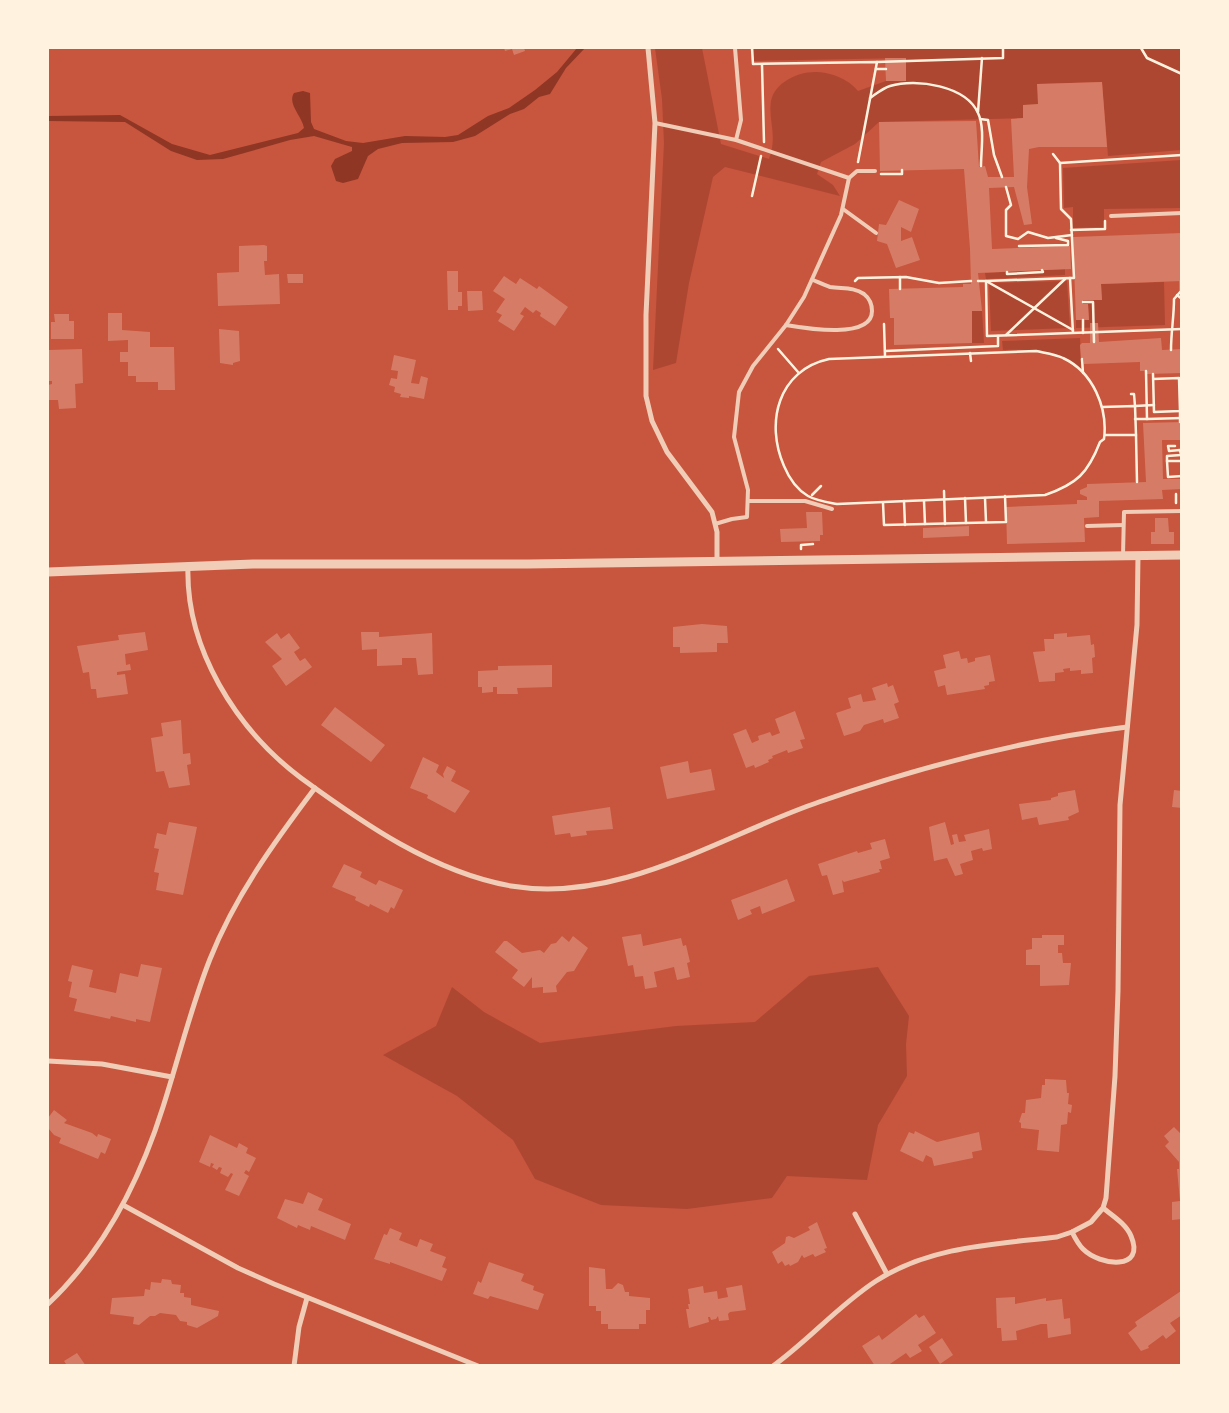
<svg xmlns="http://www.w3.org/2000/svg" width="1229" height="1413" font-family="Karla,sans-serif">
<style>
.green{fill:#ae4732}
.water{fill:#8f3625}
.building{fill:#d67c66}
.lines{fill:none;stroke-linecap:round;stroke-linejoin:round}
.path{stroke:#fff3e0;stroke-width:2.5}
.service{stroke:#f1ccb7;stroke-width:4}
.minor{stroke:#f1ccb7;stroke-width:5}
.tertiary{stroke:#f1ccb7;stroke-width:9}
</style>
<rect width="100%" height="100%" fill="#c8553d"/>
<!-- green -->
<g class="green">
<path d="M655 48H702L721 144 769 159C778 134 768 122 771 101 775 82 799 71 817 72 833 73 848 79 858 91L886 81H906V58L754 61V48H1181V150L1108 156 1102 82 1038 84V104L1023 118 879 122 855 144 821 162 817 174 833 185 840 196 725 167 713 177 689 283 676 363 653 370 664 143 662 99Z"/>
<path d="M1181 160V208L1104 209V227L1073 228V207L1064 208 1063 168Z"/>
<path d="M1065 269V275L986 279 985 273Z"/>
<path d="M1067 281 1070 328 991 331 989 283Z"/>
<path d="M1164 282 1165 325 1076 328V320L1089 319 1088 304H1083V300H1102L1101 284Z"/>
<path d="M972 311H982L984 343H972Z"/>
<path d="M1080 338 1081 369C1056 350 1033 349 1003 350L1002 341Z"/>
<path d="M878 967 909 1016 906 1044 907 1076 878 1125 867 1180 787 1176 772 1198 687 1209 601 1205 535 1179 513 1140 457 1096 383 1055 436 1026 452 987 484 1012 540 1043 676 1026 755 1022 809 976Z"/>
</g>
<!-- water -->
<path class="water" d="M577 48H585L566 68 550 94 539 97 524 109 510 114 475 136 453 142 402 143 378 149 368 156 358 179 343 183 336 181 331 166 335 159 352 151V147L314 136 290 140 223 159 197 160 171 151 125 122 48 121V116L120 115 172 144 210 155 298 133 304 128C302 116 287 104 294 93L303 91 310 93 311 122 314 129 346 141 363 143 405 136 445 137 458 135 488 116 509 108 535 90 557 72Z"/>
<!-- building -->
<g class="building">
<path d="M504 48H524L525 51 514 55 512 49 505 51Z"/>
<path d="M885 58H906V81H886Z"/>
<path d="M1102 82 1107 147H1039L1029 149 1027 187 1032 224 1024 225 1014 187 989 188 992 249 1070 246 1071 269 978 273 982 311H972V343L894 345V318H890L889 289 963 287V284H971L970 249 964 169 880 171 879 122 976 121 979 167 985 166 988 177H1014L1011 119 1023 118V105L1038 104 1037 84Z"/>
<path d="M899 200 919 209 911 232 901 227V241L912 237 920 260 896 268 887 244 877 241 879 224 886 225Z"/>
<path d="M1182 233V281L1101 284 1102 300H1083V304H1088L1089 320H1076L1073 237Z"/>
<path d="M264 245 267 246V261H264L265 275 279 274 280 304 218 306 217 273 239 272V246Z"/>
<path d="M447 271H458V292H462V306H458V310H448Z"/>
<path d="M287 274H303V283H288Z"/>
<path d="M504 276 516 284 520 278 537 289 539 286 568 307 555 326 540 316 541 313 536 310 533 313 525 307 520 314 524 316 514 331 498 321 502 315 496 312 505 299 493 291Z"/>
<path d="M467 291H482L483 310 468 311Z"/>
<path d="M108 313H122V330L150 332V347H174L175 390H158V382H136V376H128V362H120V352H128V340L108 341Z"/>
<path d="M54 314H69V321H74V339H51V322H55Z"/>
<path d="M1090 323H1098L1099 342 1161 338 1162 350 1182 349V373L1147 374V371H1140V362L1084 364V359H1081L1080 345 1082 343H1090Z"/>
<path d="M219 329 239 331 240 361 233 363V365L220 363Z"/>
<path d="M82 349 83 383 75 384 76 408 59 409 58 400H48V385L52 384V381H49L48 350Z"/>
<path d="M394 355 416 360 411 383 419 384 421 376 428 378 424 399 409 396V398L400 397 401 394 394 392 395 387 389 385 391 378 397 379 398 371 391 370Z"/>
<path d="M1182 422V440H1162L1163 479H1182V489L1162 490 1163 499 1099 501V517L1084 518 1085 542 1007 544 1006 507 1077 504V500H1087V497L1080 494V490L1087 487V484L1146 482 1143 423Z"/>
<path d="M806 512H822L823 535H820V541L781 542 780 529 807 528Z"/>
<path d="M1155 518H1168L1169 532H1174V544H1151V532H1155Z"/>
<path d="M969 526V536L923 538V528Z"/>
<path d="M702 624 727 626 728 643H717V652L680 653V647H673V627Z"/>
<path d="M145 632 148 650 125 654 126 665 130 664 131 670 117 672V675L125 674 128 694 97 698 96 689H91L89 672 83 673 77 646 119 640 118 635Z"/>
<path d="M361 632H379V637L432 633 433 674 418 675 416 658H402V665L377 666V649L362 650Z"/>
<path d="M277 633 281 639 289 633 300 648 294 652 300 661 305 658 312 667 286 686 272 666 282 659 265 642Z"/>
<path d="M1067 633V637L1090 635 1091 645 1094 644 1095 657 1092 658 1093 673 1081 674V670L1070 671V668L1063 669 1064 672 1055 673V681L1039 682 1033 652 1045 651 1044 639H1054V634Z"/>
<path d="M959 651 961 659 967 658 968 663 975 661V658L990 655 995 681 989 682V685L984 686 985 689 947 695 945 685 938 687 934 671 946 668 943 655Z"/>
<path d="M552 665V687L517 688 518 694H497V687H493V692L482 693V687H478V671L498 670V666Z"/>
<path d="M887 683 888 687 893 685 899 702 894 704 899 718 884 723 883 719 864 725 860 731 844 736 836 713 851 708 848 698 861 694 863 702 876 700 872 688Z"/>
<path d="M335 707 385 745 371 762 321 725Z"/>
<path d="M795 711 805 739 800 740 803 748 788 753 787 750 772 756 773 758 768 760 769 762 755 768 754 765 746 768 733 734 746 729 752 743 759 740 758 736 770 732 772 736 780 733 775 719Z"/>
<path d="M181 720 183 754 190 753 191 764 187 765 190 785 169 788 164 771 156 772 151 738 163 736 161 723Z"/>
<path d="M423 757 439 765 436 772 444 778 443 774 447 766 456 771 451 781 470 791 455 813 427 798 428 795 410 788Z"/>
<path d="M688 761 690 773 711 769 715 790 667 799 660 767Z"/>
<path d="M1075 790 1079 812 1068 817 1069 820 1039 825 1037 817 1022 820 1019 804 1051 800V798L1058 796V793Z"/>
<path d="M1174 790 1182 791V808L1172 807Z"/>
<path d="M610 807 613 829 586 831 587 835 571 837 570 833 555 835 552 816Z"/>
<path d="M169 822 197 827 183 895 156 890 159 873 154 872 159 849 154 848 157 833 166 835Z"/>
<path d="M945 822 951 845 954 844 952 835 957 834 959 842 966 841 964 835 989 829 992 849 983 851 982 848 971 851 973 860 960 864 963 874 955 876 947 858 934 861 929 827Z"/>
<path d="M885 839 890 858 880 861 882 869H879L880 872 844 882 842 880 844 892 833 895 827 875 822 876 818 864 857 851 858 853 872 849 870 843Z"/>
<path d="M344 864 362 872 360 877 376 885 379 880 403 890 394 909 391 907 388 913 370 904 369 907 355 900 356 897 332 887Z"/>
<path d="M787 879 795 901 762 914 760 906 750 910 752 914 738 920 731 900Z"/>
<path d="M641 934 643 946 681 938 683 946 686 945 690 962 687 963 690 977 677 980 674 967 654 972 657 987 645 989 643 976 635 977 633 965 628 966 622 937Z"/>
<path d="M1042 935H1064V945H1058V953H1062L1063 963H1071L1069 985 1040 986V965H1026V950L1032 949V938H1042Z"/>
<path d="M562 936 569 942 573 936 588 948 574 971 567 972 556 986 557 992 543 993V987L532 988V977L524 987 512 978 518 970 495 952 504 941H507L522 953 540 950 544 953 551 944 556 943Z"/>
<path d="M141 964 162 968 150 1022 136 1019V1022L111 1016 110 1019 74 1011 77 999 69 997 72 982 68 981 72 965 93 970 89 987 116 993 120 973 138 977Z"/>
<path d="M1045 1079 1066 1080 1067 1093H1069L1068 1104 1072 1105 1071 1113 1068 1112 1067 1124 1061 1125 1059 1152 1037 1150 1039 1130 1021 1128V1123L1019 1122 1022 1113H1025L1026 1100 1041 1098 1042 1085H1045Z"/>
<path d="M54 1110 67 1120 64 1123 92 1133 97 1137 98 1134 111 1139 105 1154 101 1152 98 1159 59 1143 61 1138 54 1135 48 1128V1118Z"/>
<path d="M1174 1127 1180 1133 1182 1132V1219L1172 1220V1202L1180 1201 1177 1169H1179V1162L1165 1146 1169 1142 1164 1136Z"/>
<path d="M915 1131 937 1142 979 1132 982 1150 972 1152 973 1158 934 1166 932 1158 926 1155 923 1162 900 1151 909 1132 914 1134Z"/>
<path d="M210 1135 237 1148 239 1143 248 1148 246 1153 256 1158 249 1172 246 1170 244 1173 249 1176 239 1196 225 1190 233 1174 231 1173 228 1177 220 1173 222 1168 219 1167 217 1170 212 1167 214 1164 211 1163 210 1167 199 1162Z"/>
<path d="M308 1192 323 1199 318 1210 351 1224 345 1240 311 1226 310 1230 298 1225 297 1228 277 1218 285 1199 303 1204Z"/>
<path d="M817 1222 827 1248 824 1249 826 1252 815 1257 813 1254 804 1258 802 1255 798 1262 790 1266 789 1264 785 1266 782 1261 778 1264 772 1252 785 1243 786 1237 789 1236 794 1238 810 1230 808 1227Z"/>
<path d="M390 1228 402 1233 399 1240 417 1247 420 1239 433 1244 430 1251 446 1257 442 1267 447 1269 442 1281 390 1262V1264L374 1259 384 1234 387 1235Z"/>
<path d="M489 1262 524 1274 521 1281 534 1286 533 1290 544 1294 538 1310 490 1296 488 1299 473 1294 478 1281 481 1283Z"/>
<path d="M589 1267 605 1269 606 1289H612L618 1283 623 1285 625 1292H629V1296L650 1298V1310H646V1324H639V1329H608V1324H601V1311H596V1306H589Z"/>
<path d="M162 1279 171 1280 172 1284 181 1285 180 1293H184V1297L191 1298V1305L219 1311 218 1316 197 1328 187 1325V1322L180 1321 176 1315 160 1313 155 1316H150L139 1325 133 1324 134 1317 110 1314 112 1298 144 1296 145 1289 150 1290 151 1282 161 1283Z"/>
<path d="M742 1285 746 1310 730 1312 728 1314 729 1320 719 1321 718 1316 716 1319 711 1320 710 1317H708L709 1322 689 1328 686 1309H689L688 1304H690L688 1289 703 1286 704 1293 717 1291 718 1299 728 1297 726 1288Z"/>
<path d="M1181 1291 1182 1315 1170 1323 1176 1331 1166 1339 1163 1335 1148 1346 1149 1348 1141 1351 1128 1333 1137 1326 1135 1322Z"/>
<path d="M1015 1297V1304L1046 1298V1301L1062 1299 1064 1319 1070 1318 1071 1334 1048 1338 1047 1324H1041L1016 1331 1017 1340 1002 1341 1001 1328H997L996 1298Z"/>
<path d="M916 1314 919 1318 924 1315 936 1333 918 1345 922 1351 910 1358 906 1353 887 1366H875L862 1346 879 1335 882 1340Z"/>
<path d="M942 1338 953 1355 940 1364 929 1347Z"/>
<path d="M77 1353 86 1366H65L66 1364 64 1361Z"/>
</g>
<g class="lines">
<!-- path -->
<g class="path">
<path d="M752 48 753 64 877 62 858 162"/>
<path d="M1141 48 1147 58 1182 74"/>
<path d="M877 62 1003 58V48"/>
<path d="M762 65 764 142"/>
<path d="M876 69H886"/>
<path d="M870 98C876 94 883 88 890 86 917 78 966 86 978 113 985 127 981 151 981 166"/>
<path d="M978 112 982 58"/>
<path d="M980 119 988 120 994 155 1002 177"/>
<path d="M1053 154 1060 163 1182 155"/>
<path d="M1060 163 1061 209 1071 219 1074 278H1070"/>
<path d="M881 174H902V170"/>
<path d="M1006 187 1011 205 1006 210V236L1018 239 1028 232 1048 238 1072 235"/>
<path d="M752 196 761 156"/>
<path d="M1071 230 1105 229V221"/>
<path d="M1019 246 1068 245V241L1056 238"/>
<path d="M1007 272V274L1043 272 1042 270"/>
<path d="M900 277V289"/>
<path d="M855 281 858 278 906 277 939 283 971 281"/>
<path d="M978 281H986L1073 330"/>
<path d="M1177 295 1182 299"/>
<path d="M1083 302H1093L1094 342"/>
<path d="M1083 320V333"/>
<path d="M884 324 885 356"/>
<path d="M1073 333 1070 278 986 281 987 336 1182 329"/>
<path d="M1006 335 1065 279"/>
<path d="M778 349 798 372"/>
<path d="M1171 350C1171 332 1174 317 1174 299L1181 291V281"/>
<path d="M885 351 998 346V336"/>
<path d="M1036 351C1045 353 1055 354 1063 358 1093 372 1108 408 1104 439L1100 442C1088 473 1077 484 1045 495L837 504C826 502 817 501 808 496 796 489 789 478 784 466 765 423 778 370 829 359Z"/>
<path d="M970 353 971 361"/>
<path d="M1082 359 1083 373"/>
<path d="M1146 371 1147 419 1182 418"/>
<path d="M1153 374 1154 412 1180 411 1179 378 1153 379"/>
<path d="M1131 394H1134L1135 406 1154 405"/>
<path d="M1102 407 1135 406 1136 435H1105"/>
<path d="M1180 411V422"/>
<path d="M1135 419H1147"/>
<path d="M1136 435 1137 482"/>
<path d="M1167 461V456L1181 455 1180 450 1169 451 1168 446H1175"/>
<path d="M1182 461H1167L1168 477 1182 476"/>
<path d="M944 491 945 524"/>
<path d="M1176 494V503"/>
<path d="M812 495 821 486"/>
<path d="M965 498 966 523"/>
<path d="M985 498 986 522"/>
<path d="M904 501 905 525"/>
<path d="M924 501 925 524"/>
<path d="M883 503 884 525 1006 522 1005 496"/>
<path d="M801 549V545L813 544"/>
</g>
<!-- service -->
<g class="service">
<path d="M735 48 741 120 736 140"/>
<path d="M655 123 736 140 849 178 841 215 804 297 786 325 753 366 739 392 734 437 748 490 747 517 732 519 715 524"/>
<path d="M849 178 857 171H875"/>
<path d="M843 209 876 233"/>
<path d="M1111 216 1182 213"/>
<path d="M786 325C804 328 872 340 872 311 872 304 869 298 864 294 854 287 842 289 830 287 824 285 818 282 813 280"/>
<path d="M748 501H805L832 509"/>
<path d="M1087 526 1123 525"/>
<path d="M1123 555 1124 512 1182 511"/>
</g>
<!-- minor -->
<g class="minor">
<path d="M648 48 655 123 646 315V396L652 421 667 452 712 512 717 532V561"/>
<path d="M188 565C185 648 236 729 301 778 364 824 433 872 511 886 621 904 720 836 819 802 919 767 1022 740 1127 727"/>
<path d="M48 1061 102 1064 172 1077"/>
<path d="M123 1205 238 1268 274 1284 478 1366"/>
<path d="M855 1214 887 1274"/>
<path d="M1072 1232C1075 1238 1078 1244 1083 1249 1100 1266 1146 1271 1131 1236 1126 1224 1113 1216 1103 1208"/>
<path d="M48 1304C104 1251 140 1180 163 1107 179 1057 191 1007 210 959 235 896 275 841 315 788"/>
<path d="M294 1366 299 1327 307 1298"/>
<path d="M773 1366C809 1340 839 1305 876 1281 930 1246 996 1244 1057 1237L1072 1232 1091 1222 1103 1208 1106 1198 1115 1076 1118 991 1120 805 1137 625 1138 556"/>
</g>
<!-- tertiary -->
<path class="tertiary" d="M48 572 253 564H528L1182 555"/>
</g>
<!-- border -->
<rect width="1229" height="1413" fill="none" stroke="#fff3e0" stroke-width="98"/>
</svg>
